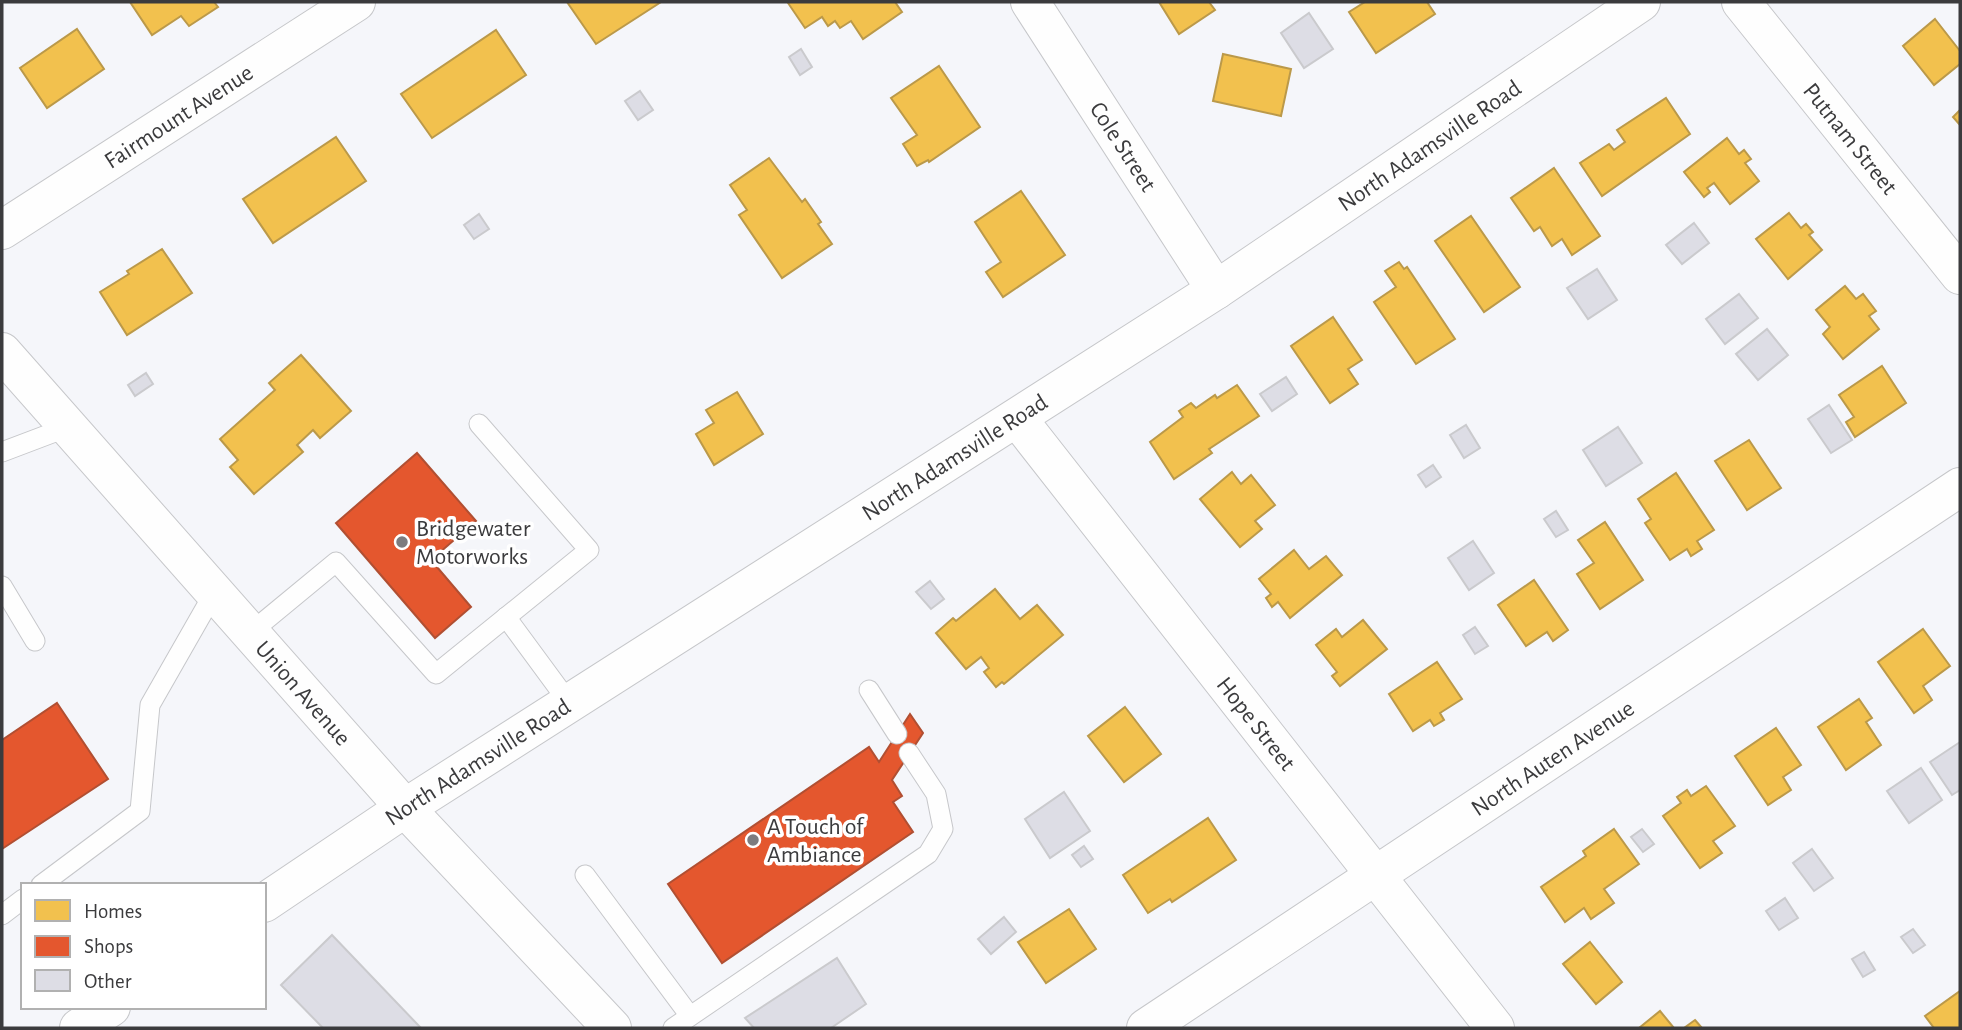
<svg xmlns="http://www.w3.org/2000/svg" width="1962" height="1030" font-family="'Alegreya Sans',sans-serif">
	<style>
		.homes { fill: #f2c14e; stroke: #bb9949; stroke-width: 2 }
		.shops { fill: #e4572e; stroke: #b14f32; stroke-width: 2 }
		.building { fill: #dddde5; stroke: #cacacd; stroke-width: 2 }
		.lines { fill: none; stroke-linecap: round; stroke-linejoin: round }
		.lane-casing { stroke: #c6c7ca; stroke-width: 21 }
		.street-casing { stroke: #c6c7ca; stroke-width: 40 }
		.secondary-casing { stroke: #c6c7ca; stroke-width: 40 }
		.lane { stroke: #fefefe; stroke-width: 19 }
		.street { stroke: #fefefe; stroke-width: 38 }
		.secondary { stroke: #fefefe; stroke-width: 38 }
		.poi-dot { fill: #7c7c7f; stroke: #fff; stroke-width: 2.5 }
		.labels { text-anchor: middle; stroke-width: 7; stroke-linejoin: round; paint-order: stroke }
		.street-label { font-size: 24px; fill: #3b3b3d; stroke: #fff }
		.poi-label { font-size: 24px; fill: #3b3b3d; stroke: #fff; text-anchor: start }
	</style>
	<rect width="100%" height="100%" fill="#f5f6fa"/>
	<g class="homes">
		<path d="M130,2H214L218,7L189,26L181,16L152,35Z"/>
		<path d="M567,2H661L596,44Z"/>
		<path d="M790,2H895L902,12L863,39L851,21L840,28L835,21L828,26L822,17L805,28L788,3Z"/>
		<path d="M1159,2H1209L1215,10L1179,34Z"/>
		<path d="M1365,2H1427L1435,14L1376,53L1349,12Z"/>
		<path d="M1935,19L1960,51V64L1934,85L1903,46Z"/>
		<path d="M77,29L104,69L47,108L20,68Z"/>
		<path d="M496,30L526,75L432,138L401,94Z"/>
		<path d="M1223,54L1291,69L1281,116L1213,101Z"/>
		<path d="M939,66L980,127L929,162L928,160L917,166L903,144L917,135L891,98Z"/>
		<path d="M1666,98L1690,134L1602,196L1580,163L1609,144L1614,150L1625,142L1617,130Z"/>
		<path d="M1960,110V125L1953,117Z"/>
		<path d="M336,137L366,181L273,243L243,199Z"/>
		<path d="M1727,138L1739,154L1744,150L1751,159L1745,163L1759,181L1730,204L1714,183L1707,188L1710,192L1704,197L1684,172Z"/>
		<path d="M769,158L802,202L805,199L821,222L818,224L832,244L782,278L739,215L747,210L730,185Z"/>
		<path d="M1554,168L1600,236L1572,255L1562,239L1552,246L1540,227L1534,231L1511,198Z"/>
		<path d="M1021,191L1065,255L1003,297L986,272L1001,262L975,222Z"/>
		<path d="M1789,213L1801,228L1806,224L1813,232L1809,235L1822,250L1788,279L1756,239Z"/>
		<path d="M1471,216L1520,287L1484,312L1435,241Z"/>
		<path d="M162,249L192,293L127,335L100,292L129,274L127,271Z"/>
		<path d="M1399,262L1404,269L1407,267L1455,339L1416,364L1374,302L1396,287L1385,271Z"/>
		<path d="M1845,286L1856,299L1863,294L1876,311L1869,316L1879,329L1843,359L1823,334L1830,327L1816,310Z"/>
		<path d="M1333,317L1362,360L1348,369L1358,384L1330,403L1291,346Z"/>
		<path d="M301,355L351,411L320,438L313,430L297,445L303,452L254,494L230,467L238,460L220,439L275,390L269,383Z"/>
		<path d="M1882,366L1906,403L1855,437L1846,422L1854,417L1839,395Z"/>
		<path d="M1237,385L1259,416L1209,449L1212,453L1174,479L1150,442L1183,417L1179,411L1191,403L1196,408L1215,395L1217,398Z"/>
		<path d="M737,392L763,434L714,465L696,434L714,423L706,410Z"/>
		<path d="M1749,440L1781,488L1747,510L1715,461Z"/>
		<path d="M1232,472L1241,484L1251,475L1275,505L1255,521L1262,529L1240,547L1200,499Z"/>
		<path d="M1676,473L1714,530L1697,541L1702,549L1691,556L1687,549L1670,560L1645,523L1651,519L1638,499Z"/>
		<path d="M1605,522L1643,580L1600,609L1577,574L1594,563L1578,540Z"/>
		<path d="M1294,550L1309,569L1326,556L1342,575L1290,618L1278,602L1272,607L1266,598L1271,594L1259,579Z"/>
		<path d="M1534,580L1568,630L1553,641L1547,632L1526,646L1498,605Z"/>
		<path d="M995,589L1020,619L1037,605L1063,635L1004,684L1002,682L996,687L984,672L989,668L981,657L966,669L936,633L953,618L956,621Z"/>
		<path d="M1363,620L1387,649L1340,686L1332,676L1337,672L1316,645L1336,629L1342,637Z"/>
		<path d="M1923,629L1950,666L1923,686L1932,700L1914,713L1878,662Z"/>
		<path d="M1437,662L1462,699L1440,713L1444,720L1434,726L1430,720L1413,731L1389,694Z"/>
		<path d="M1859,699L1872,718L1866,722L1881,745L1846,770L1818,727Z"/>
		<path d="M1125,707L1161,754L1124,782L1088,736Z"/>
		<path d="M1776,728L1801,765L1783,777L1791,790L1768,805L1735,756Z"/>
		<path d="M1706,786L1735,826L1713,841L1722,853L1700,868L1663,816L1681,803L1677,797L1687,790L1691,796Z"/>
		<path d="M1208,818L1236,860L1172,902L1170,899L1148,913L1123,875Z"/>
		<path d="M1614,829L1639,864L1604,889L1614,903L1591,919L1584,908L1565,922L1541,887L1586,856L1583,851Z"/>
		<path d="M1069,909L1096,949L1046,983L1018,942Z"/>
		<path d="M1590,942L1622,982L1596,1004L1563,964Z"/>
		<path d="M1960,991V1028H1934L1925,1016Z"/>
		<path d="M1660,1011L1674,1028H1639Z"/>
		<path d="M1695,1020L1702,1028H1684Z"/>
	</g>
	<g class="shops">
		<path d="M417,453L476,521L431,560L471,607L435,638L336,523Z"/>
		<path d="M57,703L108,779L2,849V740Z"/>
		<path d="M910,714L923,733L892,780L902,796L893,802L913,832L722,963L668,884L869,747L879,762Z"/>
	</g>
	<g class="building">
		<path d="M1309,13L1333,49L1304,68L1281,33Z"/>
		<path d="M801,49L812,67L800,75L789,57Z"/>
		<path d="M640,91L653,110L638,120L625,101Z"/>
		<path d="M479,214L489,229L474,239L464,225Z"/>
		<path d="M1694,223L1709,243L1682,264L1666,245Z"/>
		<path d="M1597,269L1617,300L1588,319L1567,288Z"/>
		<path d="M1739,294L1758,318L1725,344L1706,319Z"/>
		<path d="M1767,329L1788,355L1758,380L1736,354Z"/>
		<path d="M146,373L153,384L135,396L128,385Z"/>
		<path d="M1286,377L1297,394L1272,411L1260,394Z"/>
		<path d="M1829,405L1852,440L1831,453L1808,419Z"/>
		<path d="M1466,425L1480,448L1464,458L1450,435Z"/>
		<path d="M1618,427L1642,463L1606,486L1583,450Z"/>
		<path d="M1433,465L1441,477L1426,487L1418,475Z"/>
		<path d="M1556,511L1568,530L1556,537L1544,519Z"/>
		<path d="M1473,541L1494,573L1469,590L1448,558Z"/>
		<path d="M930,581L944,599L931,609L916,592Z"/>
		<path d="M1475,627L1488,646L1475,654L1463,635Z"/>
		<path d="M1960,742V790L1952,795L1930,762Z"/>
		<path d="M1921,768L1942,800L1909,823L1887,791Z"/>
		<path d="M1064,792L1090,831L1050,858L1025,819Z"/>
		<path d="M1642,829L1654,844L1643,852L1631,837Z"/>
		<path d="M1084,846L1093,859L1081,867L1072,855Z"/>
		<path d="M1812,849L1833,878L1814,891L1793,863Z"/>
		<path d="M1785,898L1798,918L1779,930L1766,911Z"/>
		<path d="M1004,917L1016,932L991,954L978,939Z"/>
		<path d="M1913,929L1925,945L1913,953L1901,937Z"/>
		<path d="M332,935L420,1027L418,1028H323L281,985Z"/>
		<path d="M1864,952L1875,970L1863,977L1852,959Z"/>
		<path d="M837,958L866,1004L831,1028H754L745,1018Z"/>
	</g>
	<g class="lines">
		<defs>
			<g id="lane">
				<path d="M2,452L68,427"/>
				<path d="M2,586L35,641"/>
				<path d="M506,617L570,704"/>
				<path d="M250,633L336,562L436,674L589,550L479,424"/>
				<path d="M869,690L897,734"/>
				<path d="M585,875L690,1016"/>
				<path d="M41,885L140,811L150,705L214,593"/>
				<path d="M2,915L23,899"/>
				<path d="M673,1028L928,854L943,829L936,794L909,753"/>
			</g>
			<g id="street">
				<path id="s1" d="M1030,2L1216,290"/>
				<path id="s2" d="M1741,2L1960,275"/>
				<path id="s3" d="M2,230L356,2"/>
				<path id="s4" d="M1017,418L1495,1028"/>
				<path id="s5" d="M264,903L405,808L1216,290L1641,2"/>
				<path d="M79,1028L111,1007"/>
				<path id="s6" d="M1146,1028L1960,487"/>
			</g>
			<g id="secondary">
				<path id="s7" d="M2,352L405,808L612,1028"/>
			</g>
		</defs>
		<use href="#lane" class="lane-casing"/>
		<use href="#street" class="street-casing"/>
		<use href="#secondary" class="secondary-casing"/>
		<use href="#lane" class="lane"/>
		<use href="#street" class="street"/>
		<use href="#secondary" class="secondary"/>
	</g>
	<g class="poi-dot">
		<circle cx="402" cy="542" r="7"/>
		<circle cx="753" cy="840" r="7"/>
	</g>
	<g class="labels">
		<g class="street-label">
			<text dy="8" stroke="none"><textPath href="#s3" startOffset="210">Fairmount Avenue</textPath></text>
			<text dy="8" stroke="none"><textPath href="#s2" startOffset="175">Putnam Street</textPath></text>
			<text dy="8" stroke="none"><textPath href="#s5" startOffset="1390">North Adamsville Road</textPath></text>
			<text dy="8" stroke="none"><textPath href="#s1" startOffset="172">Cole Street</textPath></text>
			<text dy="8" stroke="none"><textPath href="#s5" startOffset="822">North Adamsville Road</textPath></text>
			<text dy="8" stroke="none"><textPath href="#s7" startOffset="455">Union Avenue</textPath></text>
			<text dy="8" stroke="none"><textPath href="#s4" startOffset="388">Hope Street</textPath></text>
			<text dy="8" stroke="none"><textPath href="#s6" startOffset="488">North Auten Avenue</textPath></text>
			<text dy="8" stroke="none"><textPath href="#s5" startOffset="256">North Adamsville Road</textPath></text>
		</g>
		<g class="poi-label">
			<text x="416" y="536">Bridgewater<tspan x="416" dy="28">Motorworks</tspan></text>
			<text x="767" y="834">A Touch of<tspan x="767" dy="28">Ambiance</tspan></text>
		</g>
	</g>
	<rect width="1962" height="1030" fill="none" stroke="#3b3b3d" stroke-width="7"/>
	<rect x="21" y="883" width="245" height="126" fill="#ffffff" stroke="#b1b1b1" stroke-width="2"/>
	<rect x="35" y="900" width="35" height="21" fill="#f2c14e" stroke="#b1b1b1" stroke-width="2"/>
	<text x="84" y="918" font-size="21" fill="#3b3b3d">Homes</text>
	<rect x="35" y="936" width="35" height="21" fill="#e4572e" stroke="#b1b1b1" stroke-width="2"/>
	<text x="84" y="953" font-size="21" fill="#3b3b3d">Shops</text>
	<rect x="35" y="970" width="35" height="21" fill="#dddde5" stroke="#b1b1b1" stroke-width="2"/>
	<text x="84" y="988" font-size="21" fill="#3b3b3d">Other</text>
</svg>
